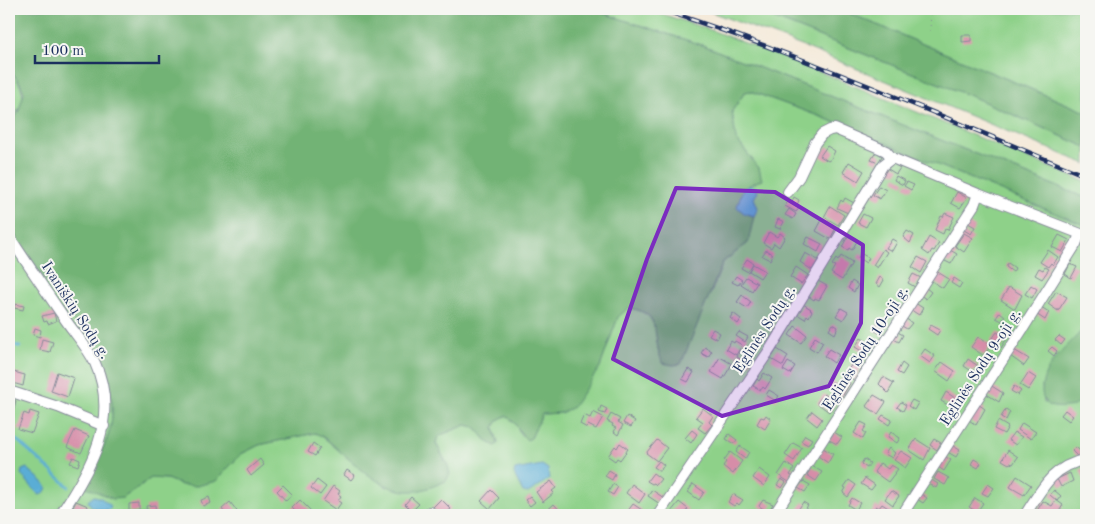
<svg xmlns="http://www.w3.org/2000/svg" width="1095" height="524" font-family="'Old Standard TT',serif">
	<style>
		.green { fill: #8ed189; stroke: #548074 }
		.forest { fill: #72b375; stroke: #46716a }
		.water { fill: #5aadd5; stroke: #3a6e9a }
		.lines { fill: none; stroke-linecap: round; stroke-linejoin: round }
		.stream { stroke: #5aadd5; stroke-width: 2.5 }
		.building { fill: #d68da8 }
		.minor-casing { stroke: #888c9a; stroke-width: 12 }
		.path { stroke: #888c9a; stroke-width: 1; stroke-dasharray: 1 4; stroke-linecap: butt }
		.minor { stroke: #fff; stroke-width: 10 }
		.rail-casing { stroke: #1b2f5e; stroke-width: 4.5 }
		.rail { stroke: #f6f6f2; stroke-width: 2.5; stroke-dasharray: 8; stroke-linecap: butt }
		.marked { fill: #7b2cbf; fill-opacity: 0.2; stroke: #7b2cbf; stroke-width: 4; stroke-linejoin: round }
		.labels { text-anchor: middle; stroke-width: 4; stroke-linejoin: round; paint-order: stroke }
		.street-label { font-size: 15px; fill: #1b2f5e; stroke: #f6f6f2 }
	</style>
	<rect width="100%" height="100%" fill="#f6f6f2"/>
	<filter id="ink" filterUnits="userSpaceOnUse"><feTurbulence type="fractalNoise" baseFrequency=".02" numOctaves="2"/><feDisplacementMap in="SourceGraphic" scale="10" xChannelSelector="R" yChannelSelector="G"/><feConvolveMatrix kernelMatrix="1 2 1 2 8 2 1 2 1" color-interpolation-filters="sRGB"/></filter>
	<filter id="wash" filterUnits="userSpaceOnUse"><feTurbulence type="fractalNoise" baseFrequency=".0096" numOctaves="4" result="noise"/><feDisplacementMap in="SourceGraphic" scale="20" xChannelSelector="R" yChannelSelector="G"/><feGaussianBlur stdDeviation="1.12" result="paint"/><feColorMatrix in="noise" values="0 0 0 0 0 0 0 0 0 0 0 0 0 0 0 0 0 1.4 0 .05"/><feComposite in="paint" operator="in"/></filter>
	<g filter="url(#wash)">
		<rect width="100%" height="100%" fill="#f4e8d6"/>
		<g class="green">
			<path d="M590,9H647L711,30L801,64L1086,182V198L705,46Z"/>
			<path d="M703,9H750L973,97L1086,147V164L807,48Z"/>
			<path d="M839,9H1086V112Z"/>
			<path d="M9,68C25,89 29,101 9,122Z"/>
			<path d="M750,91L824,118L1086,226V325L1042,386L1044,403L1081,399V382L1086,375V515H9V228L100,359C110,382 117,411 108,436C102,453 91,469 85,486L123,498L151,478L167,479L182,485L216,480L241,454L259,445L315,433L322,436L350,460L387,487L448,466L436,443L437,439L441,435L466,425L475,427L488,442L498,444L494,427L499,419L506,416L515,422L521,435L531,438L542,414L561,413L600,367L618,317L627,308C658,311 655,330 659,354L711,293L723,262L748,243C739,215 726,193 761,180L759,168L736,139L732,111L745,92Z"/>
		</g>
		<g class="forest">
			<path d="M9,9H590L705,46L1086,198V226L824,118L750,91L745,92L732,111L736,139L759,168L762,180C745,185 742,191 737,207L744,213L754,216L748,243L723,262L681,364L673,365L663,363C650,338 665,312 628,308L618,317L600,367L573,407L561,413L542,414L531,438L527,440C517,431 519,424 506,416L499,419L494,427L498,444L495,446L488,442L475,427L466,425L441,435L437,439L436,444L448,466L450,474L446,481C436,485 423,491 413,491C386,493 362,470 343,454C334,446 326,437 315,433L259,445L241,454L216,481L197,486L182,485L167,479L151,478L123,498L113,499L84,486C92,469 102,453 108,436C117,411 110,382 100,359L9,228V122L18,113L24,93L20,83L9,68Z"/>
			<path d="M750,9H839L1086,112V147L973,97Z"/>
			<path d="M1086,325V375L1081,382V399L1074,406C1059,408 1043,411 1042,391C1042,362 1071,346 1086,325Z"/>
		</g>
		<g class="water">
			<path d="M749,186L756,187L758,192L754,198L758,208L754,216L744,213L737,207L742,191Z"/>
			<path d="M542,465L548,469L549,479L528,493L523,492L514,474L515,470Z"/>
			<path d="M27,468L44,483L47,488L44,493L40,495L37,493L21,474L22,470Z"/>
			<path d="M94,496L101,498L111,506L110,509C102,512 91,509 88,501Z"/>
		</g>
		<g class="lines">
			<g class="stream">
				<path d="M9,343L20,347"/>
				<path d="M9,437L18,441L69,487"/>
			</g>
		</g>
		<g id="blocks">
			<g class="building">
				<path d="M962,35H971V41L962,42Z"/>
				<path d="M827,146L835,151L831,159L828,161L820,156Z"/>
				<path d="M876,152L882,156L878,163L871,160Z"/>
				<path d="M849,162L864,171L858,181L843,172Z"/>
				<path d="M892,163L900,168L896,174L888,169Z"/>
				<path d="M896,176L905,181L903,185L894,180Z"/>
				<path d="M907,182L914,185L911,190L904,186Z"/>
				<path d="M879,186L886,190L880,199L873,195Z"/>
				<path d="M957,192L967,198L960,208L951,203Z"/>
				<path d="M794,197L799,200L797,205L800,207L796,212L785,206L789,199L792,201Z"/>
				<path d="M845,198L854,203L848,213L837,208L841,200L843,202Z"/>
				<path d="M830,206L844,215L838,225L824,217Z"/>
				<path d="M789,209L796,214L793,219L785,215Z"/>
				<path d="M945,213L954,217L948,230L945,229L943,234L935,230L941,216L943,217Z"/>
				<path d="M863,214L871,218L866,227L858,223Z"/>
				<path d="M778,219L784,222L780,229L775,227Z"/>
				<path d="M822,220L836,228L830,239L816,231Z"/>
				<path d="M968,223L975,227L971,234L964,230Z"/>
				<path d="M907,231L914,235L910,243L903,237Z"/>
				<path d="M769,232L777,237L780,233L785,237L779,247L774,243L771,248L763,243Z"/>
				<path d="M964,233L973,238L964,252L955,246Z"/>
				<path d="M1059,235L1069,240L1062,252L1052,247Z"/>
				<path d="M848,236L857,241L852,250L849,248L848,250L842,247Z"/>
				<path d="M808,237L822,244L818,252L804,244Z"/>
				<path d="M929,237L939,243L934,251L932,250L929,255L922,250Z"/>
				<path d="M892,239L897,242L892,251L886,248Z"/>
				<path d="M883,249L887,252L877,268L873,265Z"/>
				<path d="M766,250L773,255L770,260L762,256Z"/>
				<path d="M950,250L957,254L951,264L943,260Z"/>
				<path d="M1048,250L1058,257L1053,265L1051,263L1048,267L1040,262Z"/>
				<path d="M805,253L818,260L812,270L800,262Z"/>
				<path d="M860,253L869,258L866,263L858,258Z"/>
				<path d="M841,256L852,263L842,280L831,273L835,266L832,265L836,259L838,261Z"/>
				<path d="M918,257L927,262L921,273L912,267Z"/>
				<path d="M747,259L753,263L748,272L741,268Z"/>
				<path d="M1008,263L1015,268L1013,272L1006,267Z"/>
				<path d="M753,264L765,271L760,278L749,271Z"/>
				<path d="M1070,264L1077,267L1071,278L1065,274Z"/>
				<path d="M796,267L808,275L801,284L790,277Z"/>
				<path d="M1045,267L1049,269L1042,279L1035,275L1039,268L1043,270Z"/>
				<path d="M936,271L949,279L943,288L930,280Z"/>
				<path d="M913,274L921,278L915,287L908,283Z"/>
				<path d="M736,276L742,280L738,285L732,282Z"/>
				<path d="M746,277L757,283L752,291L741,284Z"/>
				<path d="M880,277L884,280L880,287L876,284Z"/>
				<path d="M954,278L962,283L959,288L951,283Z"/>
				<path d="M818,281L827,286L819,300L815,298L814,300L808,296Z"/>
				<path d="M852,281L858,285L854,292L848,288Z"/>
				<path d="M1031,285L1037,289L1032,298L1025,294Z"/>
				<path d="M925,287L931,292L926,299L920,295Z"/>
				<path d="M1009,287L1022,295L1015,309L1001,300Z"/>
				<path d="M1056,291L1067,297L1058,311L1048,304Z"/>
				<path d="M742,295L751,302L747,308L737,302Z"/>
				<path d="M892,303L901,309L897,315L888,310Z"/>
				<path d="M915,303L923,308L919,315L911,310Z"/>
				<path d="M1086,303V318L1080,314Z"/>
				<path d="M15,304L24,306L23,310L14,308Z"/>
				<path d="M803,304L811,309L810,310L812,311L809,317L807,315L805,319L797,314Z"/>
				<path d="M1041,307L1049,312L1045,320L1036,314Z"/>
				<path d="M841,308L848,312L843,320L836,316Z"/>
				<path d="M1000,312L1005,316L1002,321L996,318Z"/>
				<path d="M54,313L56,321L48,324L47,321L44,322L42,316Z"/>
				<path d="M733,313L741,319L738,324L730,318Z"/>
				<path d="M905,318L912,323L907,329L900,325Z"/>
				<path d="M833,324L838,327L835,334L829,330Z"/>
				<path d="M878,324L884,327L880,333L874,330Z"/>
				<path d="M931,325L940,330L937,335L928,329Z"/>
				<path d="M795,326L807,335L801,343L789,335Z"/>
				<path d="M35,328L41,330L40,337L33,335Z"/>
				<path d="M713,329L720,333L717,339L709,335Z"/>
				<path d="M896,331L903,335L899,342L892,338Z"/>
				<path d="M739,332L748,337L745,342L736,336Z"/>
				<path d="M997,332L1007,338L1001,348L990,342Z"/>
				<path d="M1059,336L1065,340L1061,345L1055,340Z"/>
				<path d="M815,337L823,342L817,352L809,347Z"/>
				<path d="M978,337L991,345L984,356L971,347Z"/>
				<path d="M861,338L871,344L865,353L855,347Z"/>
				<path d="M42,339L53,342L50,352L40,350Z"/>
				<path d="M731,341L734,343L735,341L742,345L736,355L726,349Z"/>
				<path d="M705,347L712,351L708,357L701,353Z"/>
				<path d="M1052,347L1057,351L1054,356L1048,351Z"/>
				<path d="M777,349L788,356L783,366L771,359Z"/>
				<path d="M829,349L839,355L834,363L824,356Z"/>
				<path d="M925,349L935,356L930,363L920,356Z"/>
				<path d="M1014,350L1029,359L1024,366L1010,356Z"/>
				<path d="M740,351L752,359L749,364L737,357Z"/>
				<path d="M720,357L732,364L723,379L711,372Z"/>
				<path d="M968,359L978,366L973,372L964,366Z"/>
				<path d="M788,362L795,366L790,374L783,370Z"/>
				<path d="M853,362L861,367L855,381L848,376L851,372L848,370Z"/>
				<path d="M942,362L955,371L949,381L935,371Z"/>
				<path d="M902,363L907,367L902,375L897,372Z"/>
				<path d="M688,369L694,372L688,382L682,379Z"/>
				<path d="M10,371L25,375L23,386L9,382Z"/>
				<path d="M57,372L74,378L68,397L51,391Z"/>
				<path d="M764,373L772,378L765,389L763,387L761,390L753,386L757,379L759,381Z"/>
				<path d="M1028,373L1036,378L1028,390L1020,385Z"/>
				<path d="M883,377L894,383L888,393L879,384Z"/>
				<path d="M842,378L850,383L842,397L829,388L832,382L838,385Z"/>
				<path d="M990,385L1003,393L999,402L985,393Z"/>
				<path d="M1014,386L1021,391L1018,395L1011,391Z"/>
				<path d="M769,390L779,396L776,401L766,395Z"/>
				<path d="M946,392L958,400L953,408L941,401Z"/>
				<path d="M824,394L836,402L829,412L817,403Z"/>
				<path d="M874,395L886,402L878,414L866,406Z"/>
				<path d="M9,399L16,401L12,415L9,414Z"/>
				<path d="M912,400L918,403L914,410L908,406Z"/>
				<path d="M901,402L906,405L903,411L897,407Z"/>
				<path d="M978,404L985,409L976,425L969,420Z"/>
				<path d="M601,406L607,409L605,414L599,412Z"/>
				<path d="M703,408L713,416L709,422L712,425L705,433L698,428L703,422L696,417Z"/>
				<path d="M1006,409L1010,412L1006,420L1001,417Z"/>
				<path d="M1065,410L1073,416L1069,421L1061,415Z"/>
				<path d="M30,411L39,414L32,433L18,429L24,413L29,415Z"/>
				<path d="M812,411L822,419L817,426L807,418Z"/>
				<path d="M593,412L603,417L596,429L588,425L587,428L580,424L584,415L590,418Z"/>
				<path d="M611,414L620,419L618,422L623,425L618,435L614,432L616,428L612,426L613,424L607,421Z"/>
				<path d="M766,415L771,419L765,429L757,424L761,417L764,418Z"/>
				<path d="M883,415L892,420L889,425L880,419Z"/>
				<path d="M627,416L635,421L631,427L623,423Z"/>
				<path d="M998,421L1008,427L1004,434L994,429Z"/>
				<path d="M861,422L867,425L863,431L866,433L863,439L854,433Z"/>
				<path d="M1022,423L1036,432L1031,439L1018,430Z"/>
				<path d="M75,430L89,436L81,453L67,447Z"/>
				<path d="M692,430L697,434L691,443L685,438Z"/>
				<path d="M834,432L842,437L837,444L829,440Z"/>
				<path d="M891,432L900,438L897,443L888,437Z"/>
				<path d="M1014,432L1022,437L1016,445L1008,440Z"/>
				<path d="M729,434L737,440L734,444L726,439Z"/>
				<path d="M805,435L812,439L808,445L801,441Z"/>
				<path d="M916,439L930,448L924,460L909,450Z"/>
				<path d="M934,439L941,443L937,450L930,445Z"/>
				<path d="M657,440L667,448L657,461L646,453Z"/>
				<path d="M313,443L320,448L315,456L308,452Z"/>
				<path d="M620,443L628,449L620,460L617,458L615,461L608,456L615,446L617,448Z"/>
				<path d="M793,443L802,448L794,461L785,455Z"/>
				<path d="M951,445L960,450L956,457L946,451Z"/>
				<path d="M740,446L749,452L745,459L736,452Z"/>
				<path d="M1076,447L1082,453L1078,457L1072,451Z"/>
				<path d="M823,448L833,454L828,463L818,456Z"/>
				<path d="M889,448L895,453L892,458L885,454Z"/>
				<path d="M1008,450L1018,457L1013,464L1010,463L1009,464L1002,460Z"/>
				<path d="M901,451L912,458L905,468L894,460Z"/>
				<path d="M730,452L742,461L733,474L723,466L726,462L724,460Z"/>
				<path d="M944,456L951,460L944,471L938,467Z"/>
				<path d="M73,457L80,460L78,466L70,463Z"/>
				<path d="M260,459L264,465L251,476L247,470Z"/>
				<path d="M864,459L870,463L867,468L861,464Z"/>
				<path d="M974,459L981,463L978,468L971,464Z"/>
				<path d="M659,461L664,465L660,471L654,467Z"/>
				<path d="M786,463L794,469L790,475L793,477L789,482L778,475Z"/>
				<path d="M880,463L888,469L891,465L898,469L888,482L874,472Z"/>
				<path d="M812,466L822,472L816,481L807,475Z"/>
				<path d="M1086,467V478L1084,479L1080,470Z"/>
				<path d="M759,469L770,477L764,486L753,478Z"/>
				<path d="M347,470L355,475L351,480L344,475Z"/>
				<path d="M609,470L615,474L612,480L605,476Z"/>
				<path d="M938,472L949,478L945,485L934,479Z"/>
				<path d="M653,473L661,479L656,485L654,483L652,484L647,481Z"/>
				<path d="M1070,473L1073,481L1061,487L1057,479Z"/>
				<path d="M1017,476L1031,485L1024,495L1010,487Z"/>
				<path d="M865,478L875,485L871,490L861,484Z"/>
				<path d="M781,479L786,482L782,488L777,485Z"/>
				<path d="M930,479L938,484L936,488L928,483Z"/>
				<path d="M317,480L326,487L320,495L311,488Z"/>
				<path d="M849,480L856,485L848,497L843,493L846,488L844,487Z"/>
				<path d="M551,481L556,488L552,491L554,493L543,502L536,492Z"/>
				<path d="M803,481L810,485L805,492L798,488Z"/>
				<path d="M613,484L618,487L613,495L608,492Z"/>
				<path d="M632,484L645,494L639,503L626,493Z"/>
				<path d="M693,484L704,492L699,500L688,492Z"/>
				<path d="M988,484L994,488L988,496L982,493Z"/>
				<path d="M283,485L292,494L286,501L277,491Z"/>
				<path d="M333,486L340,491L338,494L341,496L338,501L341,503L336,510L323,501Z"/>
				<path d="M491,490L499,498L490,509L481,501Z"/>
				<path d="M652,490L664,498L660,504L648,496Z"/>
				<path d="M1054,490L1061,496L1057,501L1050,495Z"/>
				<path d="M891,491L899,496L893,505L885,499Z"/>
				<path d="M733,494L743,500L739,505L737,503L734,506L728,502Z"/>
				<path d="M921,494L927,498L923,503L917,499Z"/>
				<path d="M530,496L535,502L530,506L525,500Z"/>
				<path d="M209,497L211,503L203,506L201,500Z"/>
				<path d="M411,497L419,504L412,511L405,504Z"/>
				<path d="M852,498L860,503L856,510L848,505Z"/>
				<path d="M975,498L983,503L977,512L969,507Z"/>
				<path d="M441,499L451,509L444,515H440L432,508Z"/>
				<path d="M300,500L311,511L307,515H299L292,508Z"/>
				<path d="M763,500L773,504L768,512L759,506Z"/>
				<path d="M1056,500L1063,505L1057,515L1035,514L1043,501L1052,506Z"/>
				<path d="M76,501L88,506L84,515L72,509Z"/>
				<path d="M230,502L237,511L231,515H226L222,509Z"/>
				<path d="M679,502L688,509L683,515H673L670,513Z"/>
				<path d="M803,502L808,505L802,515L797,512Z"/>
				<path d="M139,503V512H129V504Z"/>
				<path d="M554,504L562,513L560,515H542Z"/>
				<path d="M633,504L642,510L638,515H632L627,512Z"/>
				<path d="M882,504L893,511L890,515H874L871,513L876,506L879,508Z"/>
				<path d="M155,505L156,515H147L146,506Z"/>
			</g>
		</g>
	</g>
	<g filter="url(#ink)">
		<use href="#blocks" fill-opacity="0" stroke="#888c9a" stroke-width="1"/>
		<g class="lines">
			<defs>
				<g id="minor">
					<path d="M788,192L799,177L815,143L822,134L830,130L835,129L886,151L892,158L978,194L1086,236"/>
					<path d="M9,236C28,265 47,293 67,322C76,335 88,348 95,363C120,418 91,469 60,515"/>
					<path d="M9,391L58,407L104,426"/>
					<path d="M430,512L433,515"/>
					<path d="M658,515L771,348L883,165L892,158"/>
					<path d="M774,515L974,205L978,194"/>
					<path d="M902,515L1024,327L1076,244L1080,234"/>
					<path d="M1025,515C1043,487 1052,467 1086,459"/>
				</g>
			</defs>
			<use href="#minor" class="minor-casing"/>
			<path class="path" d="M930,31L931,9"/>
			<use href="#minor" class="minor"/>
			<defs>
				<path id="rail" d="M660,9C805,56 945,118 1086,176"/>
			</defs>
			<use href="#rail" class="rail-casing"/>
			<use href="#rail" class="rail"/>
		</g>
	</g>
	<path class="marked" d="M676,188L775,192L863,245L861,323L829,386L722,416L613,359L647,259Z"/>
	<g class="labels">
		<g class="street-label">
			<text transform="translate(76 310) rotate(57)" y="5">Ivaniškių Sodų g.</text>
			<text transform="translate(764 329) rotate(-57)" y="5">Eglinės Sodų g.</text>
			<text transform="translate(865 348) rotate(-57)" y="5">Eglinės Sodų 10-oji g.</text>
			<text transform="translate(980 367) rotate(-57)" y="5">Eglinės Sodų 9-oji g.</text>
		</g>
	</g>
	<rect width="1095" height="524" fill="none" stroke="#f6f6f2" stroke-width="30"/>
	<path d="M35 55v8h124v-8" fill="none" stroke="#1b2f5e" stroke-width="2.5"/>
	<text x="42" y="55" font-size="15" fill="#1b2f5e" stroke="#f6f6f2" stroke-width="4" paint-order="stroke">100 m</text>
</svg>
